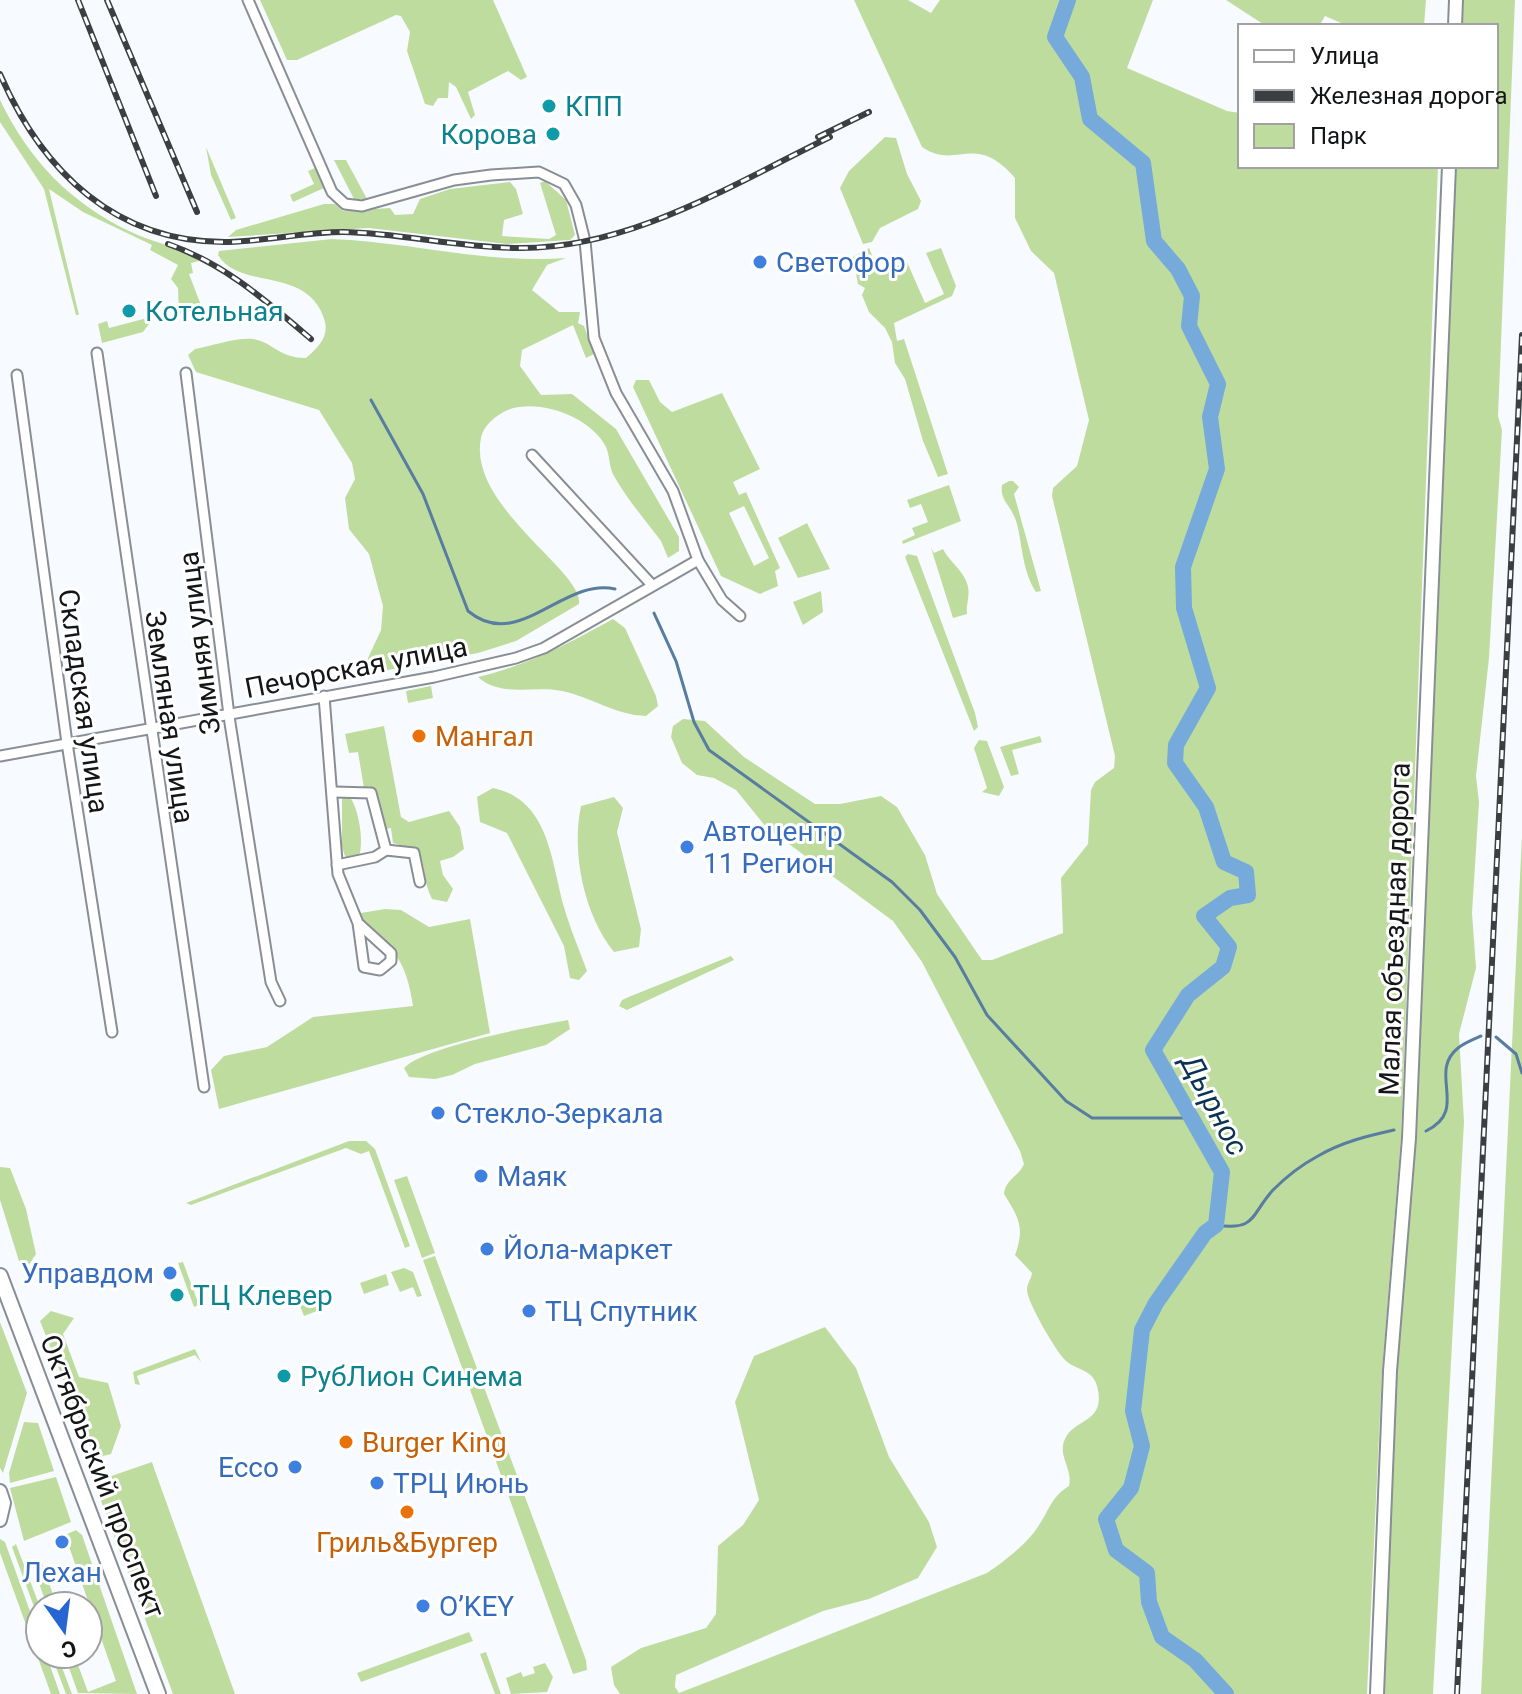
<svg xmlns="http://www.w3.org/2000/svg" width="1522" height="1694" font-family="Roboto,sans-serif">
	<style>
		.green { fill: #bfdc9f; fill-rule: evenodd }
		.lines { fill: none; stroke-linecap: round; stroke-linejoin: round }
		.stream { stroke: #587da0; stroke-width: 3 }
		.river { stroke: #75aada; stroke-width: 16 }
		.street-casing { stroke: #888e94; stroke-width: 13 }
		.secondary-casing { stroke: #888e94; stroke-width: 16 }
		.primary-casing { stroke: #888e94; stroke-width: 18 }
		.street { stroke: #fff; stroke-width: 9 }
		.secondary { stroke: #fff; stroke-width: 12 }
		.primary { stroke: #fff; stroke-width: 14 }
		.rail-casing { stroke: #3c3f41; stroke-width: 6 }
		.rail { stroke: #fff; stroke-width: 3; stroke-dasharray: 9; stroke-linecap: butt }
		.culture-dot { fill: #0f9aa8; stroke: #fff; stroke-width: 3 }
		.shop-dot { fill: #3f7fe0; stroke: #fff; stroke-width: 3 }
		.food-dot { fill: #e8710a; stroke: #fff; stroke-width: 3 }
		.labels { text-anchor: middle; stroke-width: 6; stroke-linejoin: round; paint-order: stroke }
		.culture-label { font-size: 28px; fill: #0d838f; stroke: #fff; text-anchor: start }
		.shop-label { font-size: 28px; fill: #366cbe; stroke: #fff; text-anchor: start }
		.street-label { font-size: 28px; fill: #131517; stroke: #fff }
		.food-label { font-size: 28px; fill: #c56008; stroke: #fff; text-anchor: start }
		.water-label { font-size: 30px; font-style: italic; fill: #0a3353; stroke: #fff }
	</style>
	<rect width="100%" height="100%" fill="#f7fbff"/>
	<g class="green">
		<path d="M260,0H493L527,77L521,80L508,71L468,92L475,115L471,119L456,87L449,82L448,98H438L433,106L425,104L407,51L410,32L401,16L396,15L297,60H287Z"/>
		<path d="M854,0H908L931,13L940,0H1153L1127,68L1227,111L1240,113V166H1438L1401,1138L1382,1371L1367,1694H620L614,1685L611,1667L641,1648L706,1628L716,1614L718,1546L743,1525L759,1500L735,1402L754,1356L825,1327L856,1368L889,1457L929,1522L937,1547L918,1578L869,1599L823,1611L676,1675L675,1687L679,1693L987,1573C1004,1562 1029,1542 1039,1525C1050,1509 1051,1497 1069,1486C1073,1468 1057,1456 1065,1439C1074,1418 1107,1423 1097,1386C1093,1369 1075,1370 1065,1360C1056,1351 1027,1302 1027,1290C1027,1283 1031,1280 1032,1273L1015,1255C1025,1228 1019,1218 1004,1194C1005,1180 1019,1176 1024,1164L1020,1151L922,962L893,921L766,827L736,790L714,778L697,775L682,763L671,737L673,726L683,719L705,721L744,757L815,804H840L881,796L897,807L925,855L937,894L982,960H992L1063,933L1061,878L1088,844L1091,790L1095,782L1114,768L1115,756L1052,496L1053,488L1077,466L1089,420L1054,273L1031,251L1015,218V178C974,131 957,171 922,147Z"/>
		<path d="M1226,0H1426L1424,26H1348L1325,16L1321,23L1266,26Z"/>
		<path d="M1462,0H1515L1498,416L1502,430L1489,658L1476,776L1479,802L1472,913L1476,968L1459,1034L1464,1122L1433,1694H1383L1397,1372L1416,1139L1455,166H1496V26H1461Z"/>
		<path d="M0,100C29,160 70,203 131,232C153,243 180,246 199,261L191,263L193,273L189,274L202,308L179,314L178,288L171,279L178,265L150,250L152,245L83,212L49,189L79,315H76L44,189L0,122Z"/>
		<path d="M885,137L896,138L907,174L921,201L918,209L880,228L872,242L863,244L840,188L849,171Z"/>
		<path d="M206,147L236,218L231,220L211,175Z"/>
		<path d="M334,160H346L367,199H354Z"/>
		<path d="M315,168L324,188L293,202L290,195L314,184L308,171Z"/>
		<path d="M545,181L566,200L575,235L570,240L507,244L369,228L228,237L236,230L324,204H335L343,211L390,208L395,215L413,214L420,199L450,189L510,182L516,189L523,214L504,220L502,236L549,239L556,235L540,183Z"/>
		<path d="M332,239C411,242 486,264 566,258L547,265L532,290L559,312H580L578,323L584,326L594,354L586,358L573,325L522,350L520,366L541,395L572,394L616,429L679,537V551L668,558L661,541C645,520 627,499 614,476C609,468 610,456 606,447C591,417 541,399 510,409C498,414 484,424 481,438C467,506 585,572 579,604L516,641L478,653L367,674L362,671L381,630L383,606L369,554L349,529L345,498L355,479L352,463L319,410L196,372L188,355L195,349C212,346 236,337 253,339C274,342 276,357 306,358C320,346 331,335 323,316C305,267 239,290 218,255L219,251Z"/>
		<path d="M869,248L879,272L907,262L925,303L944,294L926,253L941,248L956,286L952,296L894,323L897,341L904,339L948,474L938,477L923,441L905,379L895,363L892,342L885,328L869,312L862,295L865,288L858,284L853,257Z"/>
		<path d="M155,316L143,332L102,343L98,324L107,321L109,328Z"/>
		<path d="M636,380H649L660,402L672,412L722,393L760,469L733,482L739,495L746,492L780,568L775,571L778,586L760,594L721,576L633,387ZM744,506L769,558L754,566L729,513Z"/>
		<path d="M1009,481H1013L1019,487L1014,494L1041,591L1036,592C1019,566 1023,532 1013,514C1008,503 1000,499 1002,485Z"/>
		<path d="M949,485L961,521L903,544L902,541L915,535L912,528L928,522L921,504L910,508L907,500Z"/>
		<path d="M807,523L830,569L798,578L778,538Z"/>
		<path d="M931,548L934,553L943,549C950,563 965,571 968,587C970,596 966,604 967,614L953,618Z"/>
		<path d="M908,554L917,556L975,713L978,727L974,731L905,557Z"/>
		<path d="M821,591L823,612L803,625L793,602Z"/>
		<path d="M613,619L625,628L656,696L658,706L646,716C615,715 591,697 562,691C533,685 501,698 478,677C528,665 568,644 613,619Z"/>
		<path d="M431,686L433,698L408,703L406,691Z"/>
		<path d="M384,726L401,817L409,822L449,811L460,827L464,849L453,857L440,861L443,875L453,889L447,902L432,899C423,882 426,865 418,850L393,843L391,828L384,829L372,788H364L358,752L349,753L345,734Z"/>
		<path d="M1040,736L1042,742L1012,750L1019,774L1011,776L1000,747Z"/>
		<path d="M979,740L987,741L1004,787L999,796L982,792L987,788L974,748Z"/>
		<path d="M493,788C549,800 551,860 564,907C570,928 579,949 587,971L579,980L570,978L564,946L507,833L480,822L477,797Z"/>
		<path d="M342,796L350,797C359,810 364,842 359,856L346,859L342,847Z"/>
		<path d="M614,797L623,808L617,832L641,929L639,947L614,952C584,915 571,852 581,806Z"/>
		<path d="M1522,835V1694H1481Z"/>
		<path d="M385,909L401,910L429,927L470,919L490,1033L219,1109L211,1070L224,1056L267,1047L313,1017L413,1006C406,961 396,950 360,921L361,913Z"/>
		<path d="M731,956L734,960L627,1010L619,1006L622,1000L631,996Z"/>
		<path d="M568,1020L570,1029L546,1045L475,1064L452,1075L435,1079L409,1077L404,1068C425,1046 535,1026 568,1020Z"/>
		<path d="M349,1141H366L375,1149L410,1246L405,1248L369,1151L361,1154L346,1148L191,1205L186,1203Z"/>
		<path d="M0,1167L10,1168L26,1209L36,1254L28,1266L19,1261L0,1200Z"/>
		<path d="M407,1176L435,1253L422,1258L394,1180Z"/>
		<path d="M435,1256L586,1660L587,1670L573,1674L423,1260Z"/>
		<path d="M183,1262L199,1305L194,1307L178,1263Z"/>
		<path d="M404,1268L413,1272L422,1296L417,1297L413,1287L400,1292L391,1272Z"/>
		<path d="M386,1274L389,1285L364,1294L360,1283Z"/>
		<path d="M323,1297L327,1307L304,1316L300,1306Z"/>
		<path d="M51,1311L74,1318L63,1334L79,1377L108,1383L121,1426L111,1454L99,1457L88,1442L40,1321Z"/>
		<path d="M0,1322L27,1393L3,1473L0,1468Z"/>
		<path d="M195,1349L201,1362L195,1355L137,1376L140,1385L135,1384L133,1372Z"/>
		<path d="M24,1422L38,1423L54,1471L10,1483L9,1473Z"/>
		<path d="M152,1462L154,1468L235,1694H173L94,1482Z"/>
		<path d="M56,1477L71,1522L24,1541L10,1488Z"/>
		<path d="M76,1530L82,1535L137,1694L78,1693L64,1654H74L88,1692L116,1681L65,1535Z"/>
		<path d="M0,1539L5,1542L40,1639V1654H46L60,1694H51L0,1553Z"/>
		<path d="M16,1544L40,1607V1623L12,1547Z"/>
		<path d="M42,1563L57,1606H47L33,1566Z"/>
		<path d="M469,1632L473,1641L361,1682L357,1673Z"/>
		<path d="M486,1652L501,1694H495L480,1654Z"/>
		<path d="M51,1654H57L72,1694H66Z"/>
		<path d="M545,1663L553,1677L547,1692L511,1694L506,1678L521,1672L523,1677L535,1673L533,1667Z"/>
	</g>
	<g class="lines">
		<g class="stream">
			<path d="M371,400L423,494L468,611C518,653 563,577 615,589"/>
			<path d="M654,613L676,661L694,722L709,750L892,882L920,910L955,957L987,1015L1066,1101L1092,1118H1191"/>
			<path d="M1496,1037L1516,1054L1522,1073"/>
			<path d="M1426,1131C1470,1110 1427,1073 1458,1048C1464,1043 1474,1039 1481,1036"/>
			<path d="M1216,1225C1257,1231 1250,1215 1273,1190C1285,1178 1303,1164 1318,1156C1342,1142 1367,1136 1394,1130"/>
		</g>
		<path class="river" d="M1068,0L1055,37L1082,77L1090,119L1143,163L1154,241L1178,269L1192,296L1189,326L1218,384L1210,417L1217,469L1183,567L1184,608L1208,688L1176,745L1175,763L1206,807L1224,862L1246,872L1248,895L1230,898L1204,916L1229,947L1223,967L1188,995L1153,1050L1222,1172L1216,1225L1205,1233L1156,1303L1142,1330L1133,1411L1142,1446L1131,1488L1106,1519L1116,1550L1147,1573L1149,1602L1162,1637L1195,1660L1226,1694"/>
		<defs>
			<g id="street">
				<path d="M97,353L204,1087"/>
				<path d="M186,373L230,723L271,982L280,1001"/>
				<path d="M17,375L67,743L112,1032"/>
				<path d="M532,455L652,585"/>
				<path d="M698,560L722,600L740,616"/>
				<path d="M324,696L338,874L358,923L364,967L380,970L391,961V953L358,923"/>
				<path d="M0,756L434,677L516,658L544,648L698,560L673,491L616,393L594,338L585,241L576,205L564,184L539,172L491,175L454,180L362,206L345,204L332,192L248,0"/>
				<path d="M334,792L371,793L386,850L375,857L337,865"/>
				<path d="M386,850L414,853L420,882"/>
			</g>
			<g id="secondary">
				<path d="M1455,26L1456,0"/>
				<path d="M0,1491L4,1503L0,1520"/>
				<path d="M1377,1694L1390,1371L1409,1138L1449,166"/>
			</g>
			<path id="primary" d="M0,1276L158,1694"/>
		</defs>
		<use href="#street" class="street-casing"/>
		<use href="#secondary" class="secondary-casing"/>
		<use href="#primary" class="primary-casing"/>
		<use href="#street" class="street"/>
		<use href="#secondary" class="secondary"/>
		<use href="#primary" class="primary"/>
		<defs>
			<g id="rail">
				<path d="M78,0L156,196"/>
				<path d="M107,0L197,212"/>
				<path d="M0,74C42,171 116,244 229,242C267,241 305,232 343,232C402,233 460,248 519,248C630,249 733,184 830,137"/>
				<path d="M818,137L869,112"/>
				<path d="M168,244C225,264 265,300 311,339"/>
				<path d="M1457,1694L1522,335"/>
			</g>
		</defs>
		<use href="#rail" class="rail-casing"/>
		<use href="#rail" class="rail"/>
	</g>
	<g class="culture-dot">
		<circle cx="549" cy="106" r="8"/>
		<circle cx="553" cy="134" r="8"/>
		<circle cx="129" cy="311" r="8"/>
		<circle cx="177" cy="1295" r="8"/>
		<circle cx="284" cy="1376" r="8"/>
	</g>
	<g class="shop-dot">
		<circle cx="760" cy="262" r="8"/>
		<circle cx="687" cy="847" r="8"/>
		<circle cx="438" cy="1113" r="8"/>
		<circle cx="481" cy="1176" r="8"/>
		<circle cx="487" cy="1249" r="8"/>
		<circle cx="170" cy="1273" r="8"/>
		<circle cx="529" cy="1311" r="8"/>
		<circle cx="295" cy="1467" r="8"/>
		<circle cx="377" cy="1483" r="8"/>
		<circle cx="62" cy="1542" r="8"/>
		<circle cx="423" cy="1606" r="8"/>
	</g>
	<g class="food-dot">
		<circle cx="419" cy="736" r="8"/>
		<circle cx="346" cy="1442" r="8"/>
		<circle cx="407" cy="1512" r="8"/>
	</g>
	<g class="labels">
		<g class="culture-label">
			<text x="565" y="116">КПП</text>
			<text x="537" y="144" text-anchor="end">Корова</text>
			<text x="145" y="321">Котельная</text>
			<text x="193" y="1305">ТЦ Клевер</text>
			<text x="300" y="1386">РубЛион Синема</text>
		</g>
		<g class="shop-label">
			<text x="776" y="272">Светофор</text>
			<text x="703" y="841">Автоцентр<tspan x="703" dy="32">11 Регион</tspan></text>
			<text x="454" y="1123">Стекло-Зеркала</text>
			<text x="497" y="1186">Маяк</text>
			<text x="503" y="1259">Йола-маркет</text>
			<text x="154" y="1283" text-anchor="end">Управдом</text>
			<text x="545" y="1321">ТЦ Спутник</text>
			<text x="279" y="1477" text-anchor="end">Ecco</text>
			<text x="393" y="1493">ТРЦ Июнь</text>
			<text x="62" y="1582" text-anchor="middle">Лехан</text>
			<text x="439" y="1616">O’KEY</text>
		</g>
		<g class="street-label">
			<text transform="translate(199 643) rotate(-97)" y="10">Зимняя улица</text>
			<text transform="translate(356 667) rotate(-11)" y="10">Печорская улица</text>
			<text transform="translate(84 701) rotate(82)" y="10">Складская улица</text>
			<text transform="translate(170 717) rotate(82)" y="10">Земляная улица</text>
			<text transform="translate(1394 929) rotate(-88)" y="10">Малая объездная дорога</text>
			<text transform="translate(103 1476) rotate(69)" y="10">Октябрьский проспект</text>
		</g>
		<g class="food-label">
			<text x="435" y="746">Мангал</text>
			<text x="362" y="1452">Burger King</text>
			<text x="407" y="1552" text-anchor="middle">Гриль&amp;Бургер</text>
		</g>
		<g class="water-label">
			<text transform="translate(1214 1105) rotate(62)" y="10">Дырнос</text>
		</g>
	</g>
	<rect x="1238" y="24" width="260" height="144" fill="#ffffff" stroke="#a1a1a2" stroke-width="2"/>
	<rect x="1254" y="50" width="40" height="12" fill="#ffffff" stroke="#a1a1a2" stroke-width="2"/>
	<text x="1310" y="64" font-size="24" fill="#131517">Улица</text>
	<rect x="1254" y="90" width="40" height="12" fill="#3c3f41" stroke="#a1a1a2" stroke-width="2"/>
	<text x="1310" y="104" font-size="24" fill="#131517">Железная дорога</text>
	<rect x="1254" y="124" width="40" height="24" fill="#bfdc9f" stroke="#a1a1a2" stroke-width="2"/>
	<text x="1310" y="144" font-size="24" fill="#131517">Парк</text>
	<g transform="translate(64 1630) rotate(166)"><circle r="38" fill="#ffffff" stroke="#a1a1a2" stroke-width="2"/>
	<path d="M0-6L14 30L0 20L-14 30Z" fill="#2766d2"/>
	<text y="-12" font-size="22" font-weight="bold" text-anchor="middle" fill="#131517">С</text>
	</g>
</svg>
